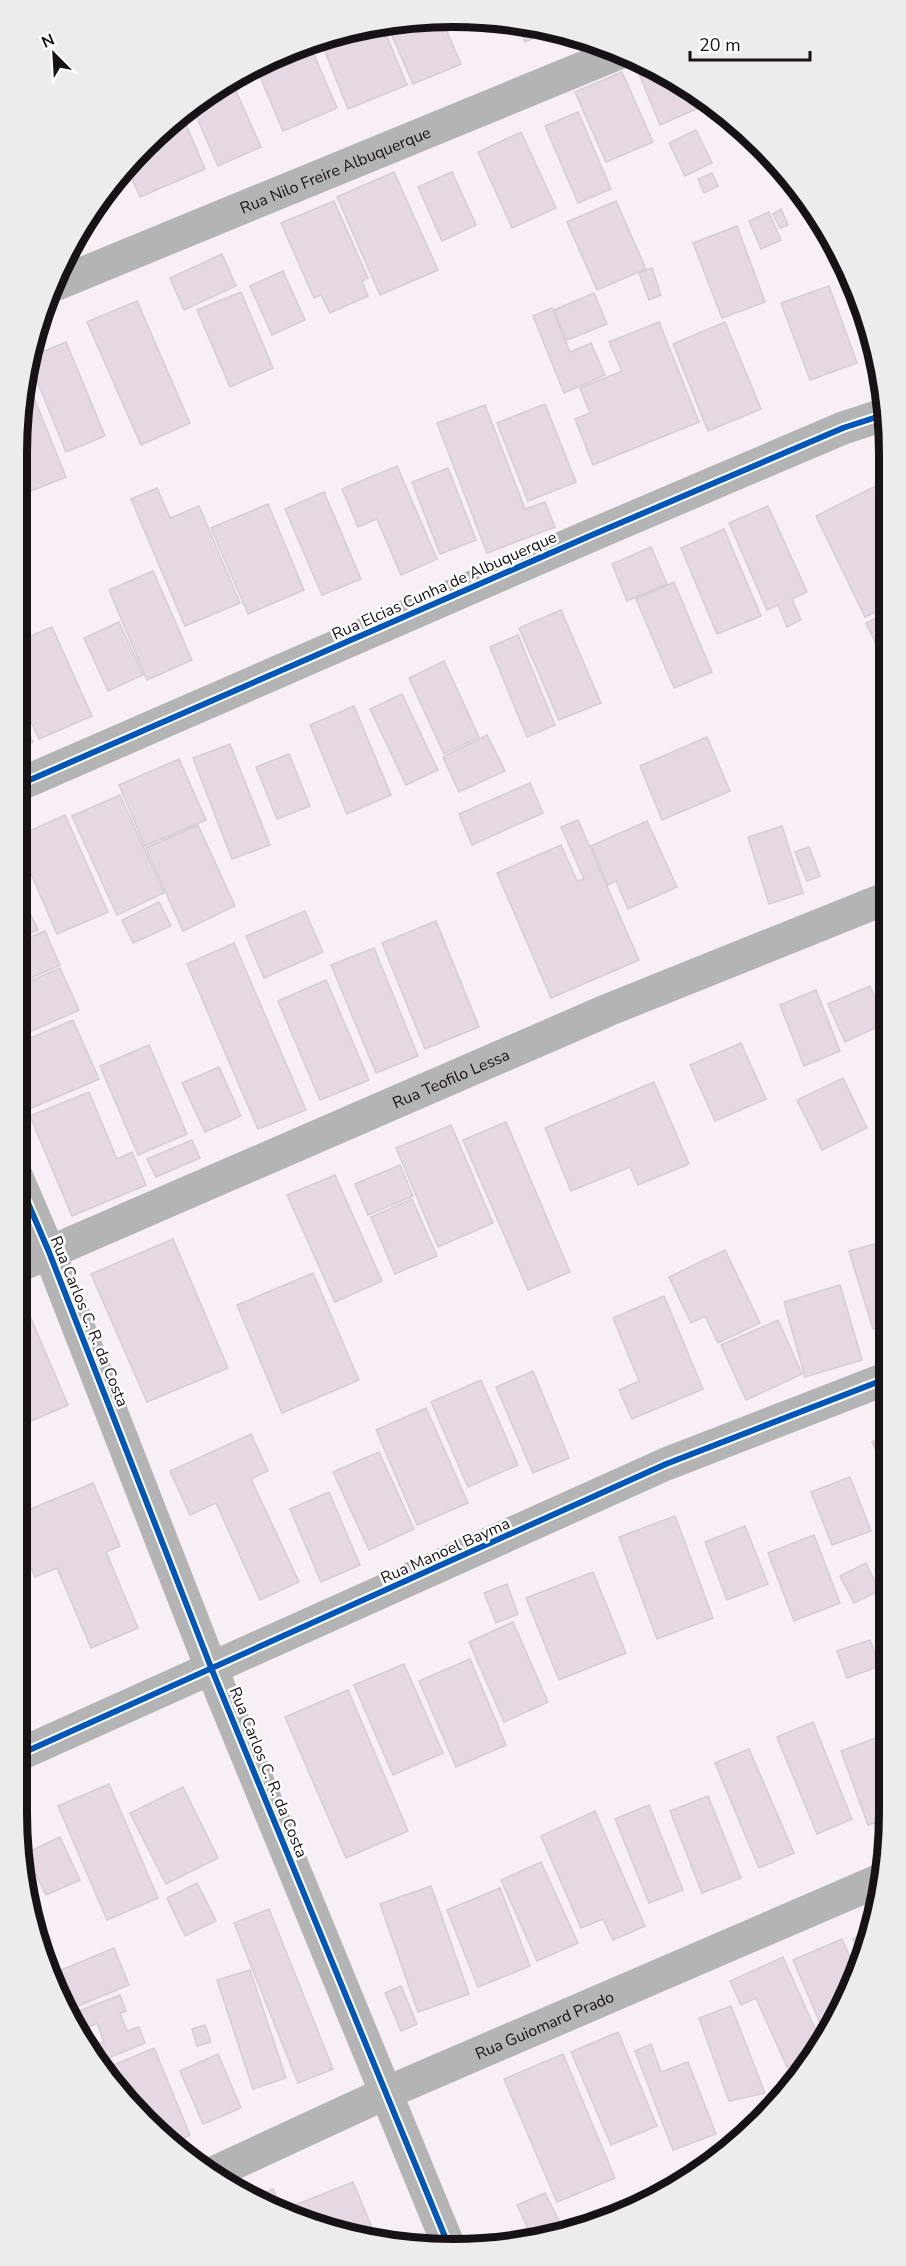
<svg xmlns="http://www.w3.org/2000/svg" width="906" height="2266" font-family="'Nunito Sans',sans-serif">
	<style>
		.building { fill: #e6d8e3; stroke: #d5cdd3; stroke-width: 1.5 }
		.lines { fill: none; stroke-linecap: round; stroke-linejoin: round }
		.minor { stroke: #b4b4b5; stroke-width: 33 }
		.cycleway-casing { stroke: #fff; stroke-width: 10 }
		.cycleway { stroke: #0057b8; stroke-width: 6 }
		.labels { text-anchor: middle; stroke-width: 5; stroke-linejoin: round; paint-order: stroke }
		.street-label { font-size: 16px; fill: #171216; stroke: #fff }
		.rim { fill: none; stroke: #171216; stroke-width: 8 }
	</style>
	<rect width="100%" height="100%" fill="#f8eff6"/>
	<g class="building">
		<path d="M424,17L441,18L461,64L413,84L387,24Z"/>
		<path d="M474,19L501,20L479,30Z"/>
		<path d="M516,22L553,30L525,42Z"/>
		<path d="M382,25L407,85L348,109L320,39L340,31Z"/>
		<path d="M309,43L337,108L283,131L255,65Z"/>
		<path d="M648,66L694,89L701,107L660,125L638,71Z"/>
		<path d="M622,72L653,142L606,162L575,92Z"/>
		<path d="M231,80L261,147L218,166L191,104Z"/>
		<path d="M578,112L611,189L578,203L545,126Z"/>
		<path d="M181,113L205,169L140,197L126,165L137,160L135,156Z"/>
		<path d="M696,130L712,163L685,176L669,143Z"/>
		<path d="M521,132L556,208L512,228L478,152Z"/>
		<path d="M394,172L438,270L380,295L337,197Z"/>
		<path d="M452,172L476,225L442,241L418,187Z"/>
		<path d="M712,173L718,186L704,193L698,179Z"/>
		<path d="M334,201L368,278L362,281L368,296L330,313L321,295L314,298L281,223Z"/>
		<path d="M616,201L646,269L597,290L567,222Z"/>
		<path d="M781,209L788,225L780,228L773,214Z"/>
		<path d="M769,212L781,240L761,249L749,221Z"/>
		<path d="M737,226L765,302L722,318L693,243Z"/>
		<path d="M222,254L236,286L184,310L170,278Z"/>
		<path d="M652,268L661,295L649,300L639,273Z"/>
		<path d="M283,271L305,320L272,335L250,286Z"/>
		<path d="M829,286L857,363L810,380L781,303Z"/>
		<path d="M241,292L273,368L230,387L197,310Z"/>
		<path d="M594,293L607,324L567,340L554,310Z"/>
		<path d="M137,301L190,423L141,445L87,322Z"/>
		<path d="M552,308L570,352L591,343L605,375L564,393L533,316Z"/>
		<path d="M659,322L699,422L593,465L575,419L590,413L580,388L622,371L609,342Z"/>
		<path d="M725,322L761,409L708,431L673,344Z"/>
		<path d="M66,342L105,436L66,452L31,366L32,356Z"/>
		<path d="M28,383L66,477L16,497V453Z"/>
		<path d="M545,404L576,482L528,501L497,423Z"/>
		<path d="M485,405L525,509L545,502L555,527L487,553L437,423Z"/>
		<path d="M397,466L437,559L401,575L377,519L358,527L342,489Z"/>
		<path d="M448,468L476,540L440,554L412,482Z"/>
		<path d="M886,481V607L865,617L816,516Z"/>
		<path d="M157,488L170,518L199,506L240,603L185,626L131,499Z"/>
		<path d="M324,492L361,579L322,595L285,509Z"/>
		<path d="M268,504L304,590L248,614L211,528Z"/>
		<path d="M768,506L807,592L792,599L801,620L787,627L778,605L767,610L729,523Z"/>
		<path d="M724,529L761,616L717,634L681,548Z"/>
		<path d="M651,547L667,584L627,601L612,564Z"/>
		<path d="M153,571L192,660L147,680L109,590Z"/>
		<path d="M674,582L712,672L674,688L636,599Z"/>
		<path d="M561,610L601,703L559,720L519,628Z"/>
		<path d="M886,613V651L881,654L866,623Z"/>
		<path d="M119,622L143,675L108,691L84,638Z"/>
		<path d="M52,627L92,716L39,739L16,689V642Z"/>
		<path d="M518,635L555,725L527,737L490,647Z"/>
		<path d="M444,661L479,737L444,754L409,678Z"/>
		<path d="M402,694L438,770L406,785L370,709Z"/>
		<path d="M16,706L33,742L16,749Z"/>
		<path d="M354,706L391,795L347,814L310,725Z"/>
		<path d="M887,731V757L883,758L877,733Z"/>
		<path d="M487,735L505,771L459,792L443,757Z"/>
		<path d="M707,737L730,791L662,820L640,766Z"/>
		<path d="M230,744L270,845L232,859L193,758Z"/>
		<path d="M289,754L310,806L277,819L256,767Z"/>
		<path d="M179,759L206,820L145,846L119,785Z"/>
		<path d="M530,783L543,813L472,845L459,814Z"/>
		<path d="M120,795L164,893L117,915L72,816Z"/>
		<path d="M65,815L108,912L57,934L23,855L16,858V837Z"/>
		<path d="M578,820L639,960L551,998L497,873L561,845L577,881L584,879L561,827Z"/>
		<path d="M647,821L677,887L628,909L616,881L608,885L591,846Z"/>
		<path d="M198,825L235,906L183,931L146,848Z"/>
		<path d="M782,826L803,893L769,904L748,837Z"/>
		<path d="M809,847L820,876L807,881L795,852Z"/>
		<path d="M16,884L38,930L16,940Z"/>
		<path d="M159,902L171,926L133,943L122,920Z"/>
		<path d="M305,911L323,952L264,978L246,936Z"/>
		<path d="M436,921L479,1027L425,1049L382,943Z"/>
		<path d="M45,931L60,965L20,983L16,974V943Z"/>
		<path d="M234,943L306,1110L258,1129L187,964Z"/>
		<path d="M374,948L418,1056L376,1073L331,965Z"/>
		<path d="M60,968L79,1010L16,1038V981L19,986Z"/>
		<path d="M887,976V1013L877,980Z"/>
		<path d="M326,980L369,1080L320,1100L278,1001Z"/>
		<path d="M870,986L886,1023L845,1042L828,1004Z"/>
		<path d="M816,990L840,1051L804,1066L780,1005Z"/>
		<path d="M73,1020L99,1079L20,1113L16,1105V1044Z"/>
		<path d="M741,1043L766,1099L715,1121L690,1065Z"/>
		<path d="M149,1045L187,1134L138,1155L100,1066Z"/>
		<path d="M219,1067L241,1116L205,1132L182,1083Z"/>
		<path d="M843,1078L867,1128L822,1150L797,1100Z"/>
		<path d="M654,1082L689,1164L638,1185L630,1167L571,1191L545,1128Z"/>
		<path d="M89,1092L117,1159L132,1152L146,1185L72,1216L30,1116Z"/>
		<path d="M506,1122L570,1272L528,1290L463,1140Z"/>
		<path d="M451,1125L493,1223L438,1247L396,1148Z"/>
		<path d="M192,1140L200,1158L156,1177L147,1159Z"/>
		<path d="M400,1165L413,1196L368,1215L355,1184Z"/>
		<path d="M335,1175L382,1281L335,1302L287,1195Z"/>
		<path d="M412,1199L437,1256L395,1274L371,1217Z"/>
		<path d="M173,1239L228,1368L147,1402L91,1274Z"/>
		<path d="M888,1240V1324L873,1329L849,1251Z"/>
		<path d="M725,1250L760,1323L718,1343L705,1316L691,1323L669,1277Z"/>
		<path d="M313,1273L359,1380L282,1413L237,1305Z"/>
		<path d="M840,1285L862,1360L805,1377L784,1302Z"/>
		<path d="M664,1296L703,1389L632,1419L619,1390L639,1381L613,1318Z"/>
		<path d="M23,1300L68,1405L31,1421L16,1386V1303Z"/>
		<path d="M778,1320L802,1374L746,1400L721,1345Z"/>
		<path d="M533,1371L569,1458L533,1473L496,1387Z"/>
		<path d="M481,1380L518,1465L468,1487L431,1402Z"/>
		<path d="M426,1408L468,1503L417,1525L376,1430Z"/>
		<path d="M251,1434L268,1471L251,1479L299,1582L260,1600L216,1503L190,1515L170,1471Z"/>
		<path d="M888,1435L889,1478L872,1442Z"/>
		<path d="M379,1452L414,1529L369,1550L333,1472Z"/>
		<path d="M850,1477L871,1531L832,1545L811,1492Z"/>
		<path d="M93,1483L120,1546L106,1552L138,1628L91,1648L57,1568L35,1577L16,1533V1515Z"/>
		<path d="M329,1492L360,1565L321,1582L290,1509Z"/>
		<path d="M675,1516L713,1618L657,1639L619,1537Z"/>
		<path d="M745,1526L768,1584L727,1600L705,1542Z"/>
		<path d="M814,1535L840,1603L794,1621L768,1553Z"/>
		<path d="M866,1563L879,1591L854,1603L840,1576Z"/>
		<path d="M593,1572L626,1653L559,1680L526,1598Z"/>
		<path d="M507,1584L518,1614L496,1623L484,1593Z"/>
		<path d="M513,1622L548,1702L504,1722L469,1642Z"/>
		<path d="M870,1640L880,1666L847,1678L837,1651Z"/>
		<path d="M470,1659L506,1745L456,1767L419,1681Z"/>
		<path d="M404,1664L443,1753L393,1775L354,1685Z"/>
		<path d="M348,1690L408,1831L346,1858L285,1717Z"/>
		<path d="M813,1722L852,1819L817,1834L777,1737Z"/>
		<path d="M889,1733V1818L868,1825L841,1751Z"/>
		<path d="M749,1749L794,1853L759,1868L715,1763Z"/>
		<path d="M109,1784L158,1898L107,1920L58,1806Z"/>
		<path d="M183,1787L218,1858L166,1884L130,1813Z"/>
		<path d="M708,1796L741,1878L702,1893L670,1811Z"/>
		<path d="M649,1805L683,1890L649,1903L615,1819Z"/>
		<path d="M595,1811L645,1926L613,1940L603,1919L581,1928L541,1836Z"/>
		<path d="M60,1837L80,1880L46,1895L26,1853Z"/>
		<path d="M541,1862L578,1943L537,1961L501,1880Z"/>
		<path d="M197,1883L216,1921L185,1936L167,1898Z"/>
		<path d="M431,1886L469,1994L418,2012L380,1904Z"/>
		<path d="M500,1888L530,1966L478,1987L447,1910Z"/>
		<path d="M269,1909L333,2069L298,2083L234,1923Z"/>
		<path d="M870,1931L866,1953L862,1961L853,1939Z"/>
		<path d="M842,1939L856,1972L824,2032L793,1960Z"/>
		<path d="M114,1948L129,1985L75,2007L59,1971Z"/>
		<path d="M783,1957L820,2040L811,2056L787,2067L756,1998L741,2005L730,1981Z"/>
		<path d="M250,1970L286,2078L253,2089L217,1980Z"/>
		<path d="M401,1986L417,2024L401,2031L385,1993Z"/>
		<path d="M120,1995L126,2011L120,2013L127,2031L139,2027L145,2043L101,2061L94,2045L104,2042L97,2023L87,2028L79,2011Z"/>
		<path d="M731,2006L765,2093L729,2101L699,2018Z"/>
		<path d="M205,2025L211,2042L197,2046L192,2029Z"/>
		<path d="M618,2032L657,2126L611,2145L571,2052Z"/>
		<path d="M651,2044L661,2072L688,2062L716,2134L673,2150L635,2051Z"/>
		<path d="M154,2048L190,2135L183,2138L185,2142L178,2145L125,2101L104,2069Z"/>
		<path d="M218,2054L241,2108L203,2124L180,2071Z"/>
		<path d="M563,2054L615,2178L557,2202L504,2079Z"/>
		<path d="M353,2182L378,2242L313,2226L302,2221L295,2205Z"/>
		<path d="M273,2189L284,2213L251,2199Z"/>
		<path d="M545,2193L564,2231L534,2241L517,2205Z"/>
	</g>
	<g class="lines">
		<g class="minor">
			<path id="s1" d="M52,286L619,53"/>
			<path d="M16,786L592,535L843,428L886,414"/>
			<path d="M16,1175L49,1252L212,1670L448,2244"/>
			<path id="s2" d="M16,1267L608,1010L887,898"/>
			<path d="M16,1756L666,1464L888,1378"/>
			<path id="s3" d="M213,2173L386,2093L878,1881"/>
		</g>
		<defs>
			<g id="cycleway">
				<path d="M16,786L592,535L843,428L886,414"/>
				<path d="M16,1175L49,1252L212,1670L448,2244"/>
				<path d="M16,1756L666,1464L888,1378"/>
			</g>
		</defs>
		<use href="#cycleway" class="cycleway-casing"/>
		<use href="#cycleway" class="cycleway"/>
	</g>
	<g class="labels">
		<g class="street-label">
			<text dy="6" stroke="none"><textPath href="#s1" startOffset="306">Rua Nilo Freire Albuquerque</textPath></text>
			<text transform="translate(444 585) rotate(-24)" y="6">Rua Elcias Cunha de Albuquerque</text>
			<text dy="6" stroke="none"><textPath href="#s2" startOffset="474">Rua Teofilo Lessa</textPath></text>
			<text transform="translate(90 1321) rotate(68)" y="6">Rua Carlos C. R. da Costa</text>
			<text transform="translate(445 1550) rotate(-24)" y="6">Rua Manoel Bayma</text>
			<text transform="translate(269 1772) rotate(68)" y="6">Rua Carlos C. R. da Costa</text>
			<text dy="6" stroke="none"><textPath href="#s3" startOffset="363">Rua Guiomard Prado</textPath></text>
		</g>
	</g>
	<path d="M0 0H906V2266H0ZM453 27H453A426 426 0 0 1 879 453V1813A426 426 0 0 1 453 2239H453A426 426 0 0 1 27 1813V453A426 426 0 0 1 453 27Z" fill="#ececec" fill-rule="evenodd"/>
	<path class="rim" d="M453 27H453A426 426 0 0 1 879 453V1813A426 426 0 0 1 453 2239H453A426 426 0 0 1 27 1813V453A426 426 0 0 1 453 27Z"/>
	<g transform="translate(54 54) rotate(336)" stroke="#ffffff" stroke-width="4.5" paint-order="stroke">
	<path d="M0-4.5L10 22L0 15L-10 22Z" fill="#171216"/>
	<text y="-9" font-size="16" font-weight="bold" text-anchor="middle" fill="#171216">N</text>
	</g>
	<path d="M690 51v9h120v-9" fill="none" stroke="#171216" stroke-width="3"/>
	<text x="699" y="51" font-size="18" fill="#171216" stroke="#ffffff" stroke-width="4.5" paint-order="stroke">20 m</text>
</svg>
